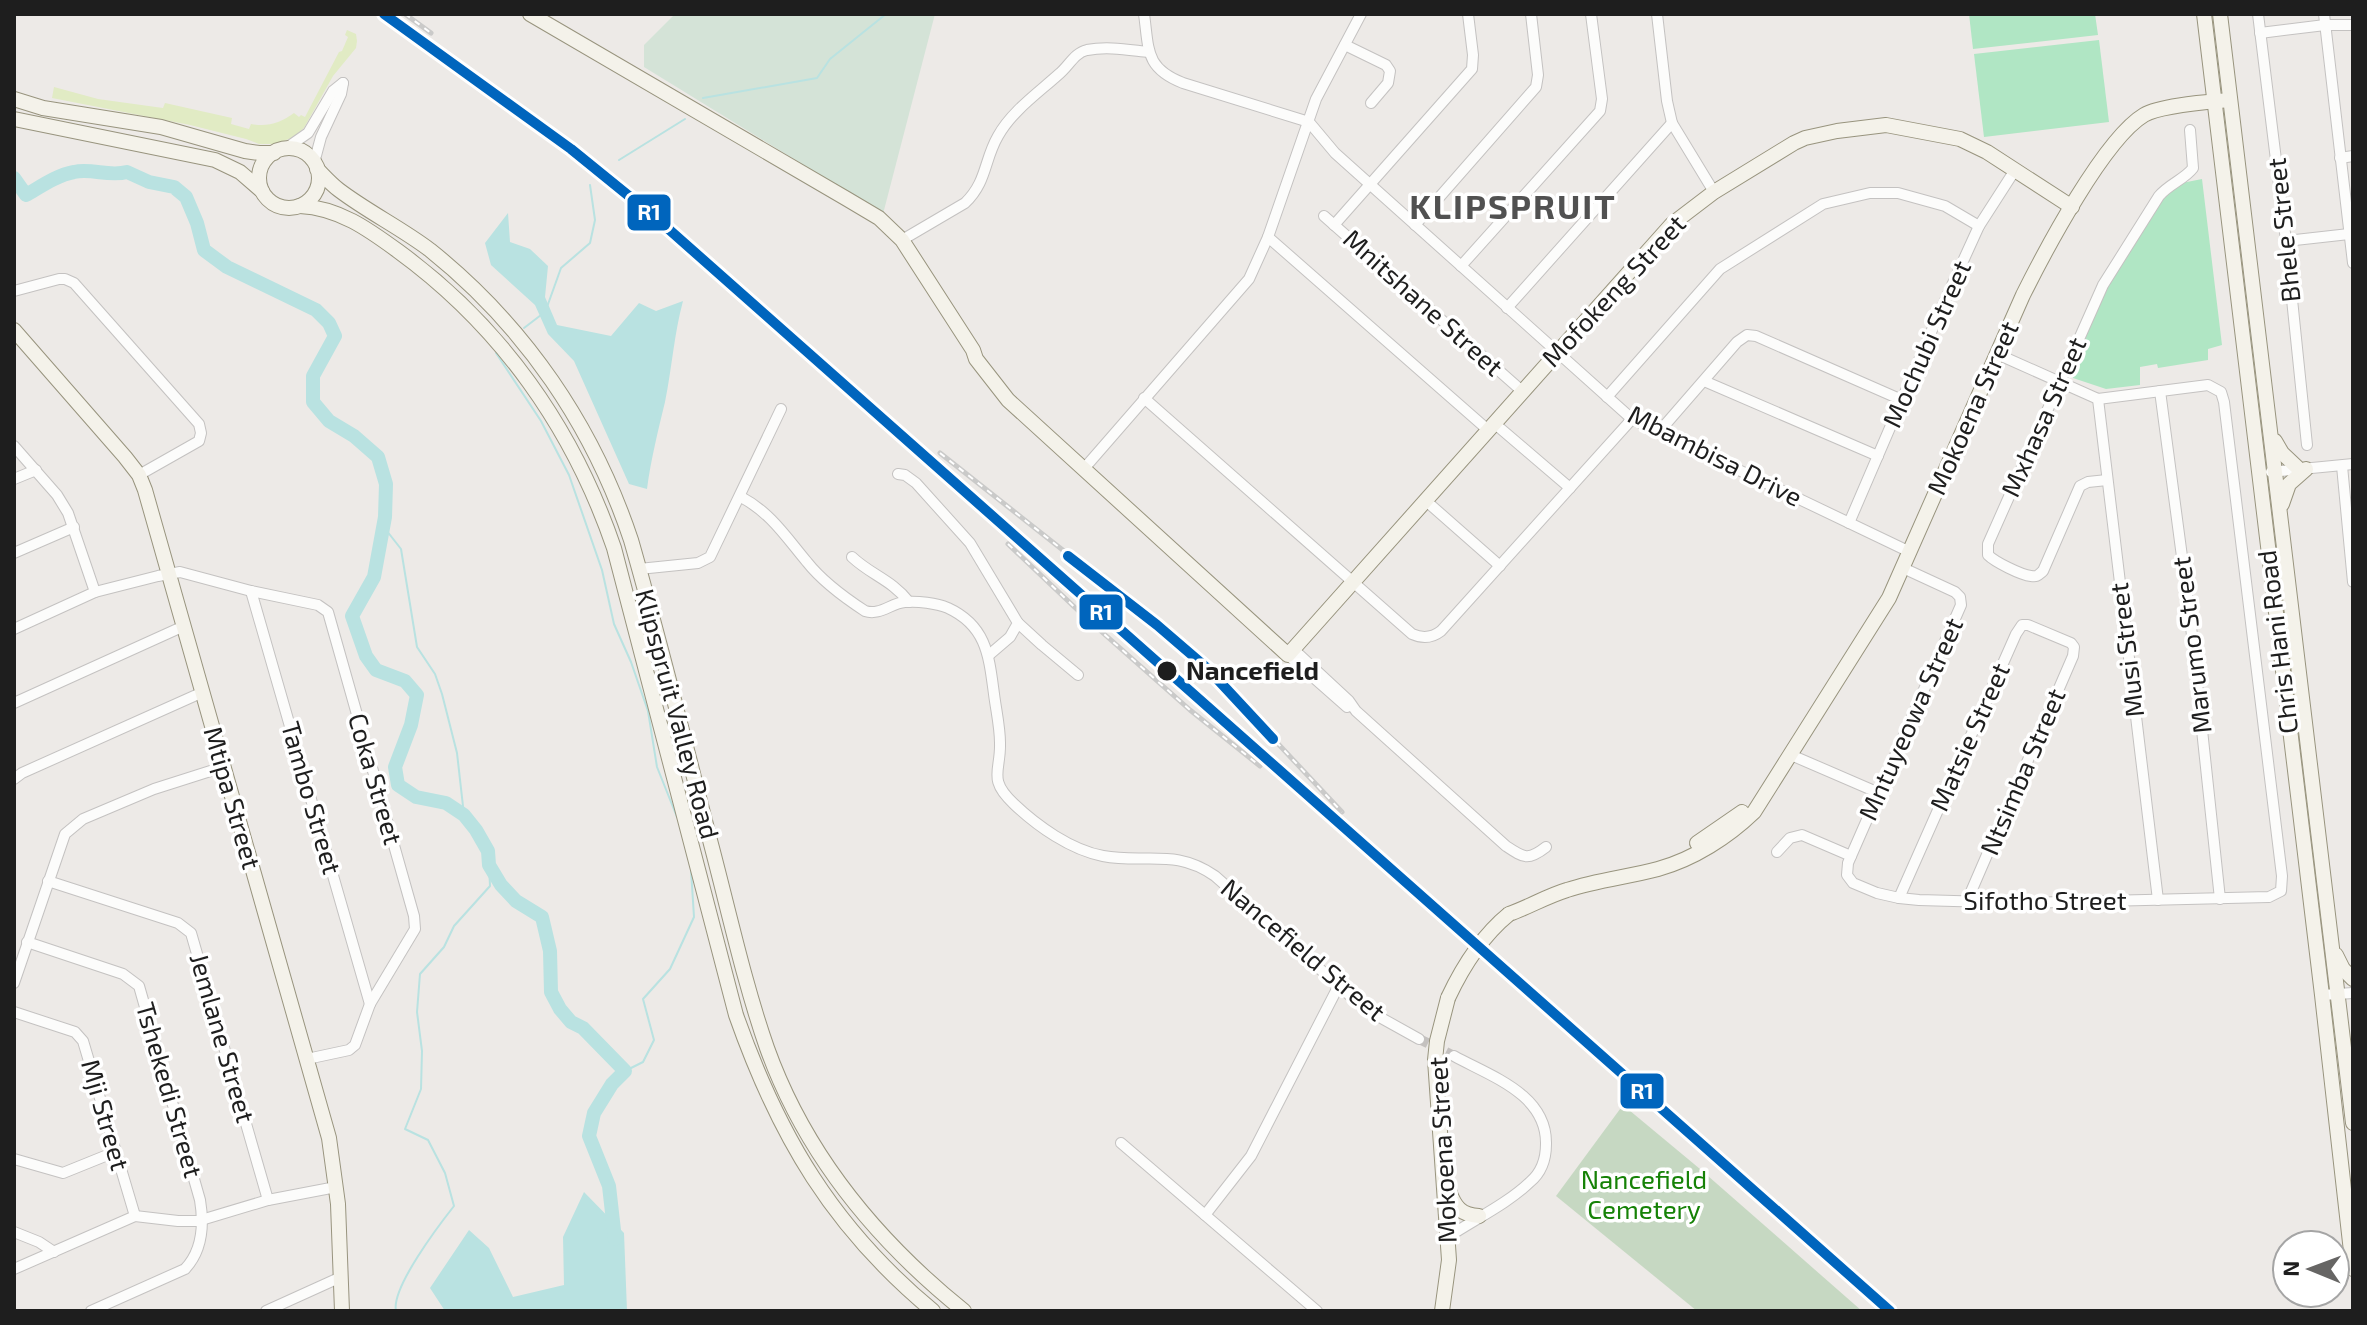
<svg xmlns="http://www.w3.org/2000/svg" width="2367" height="1325" font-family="'Exo 2',sans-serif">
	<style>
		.grass { fill: #e1ebc4 }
		.wetland { fill: #d4e3d7 }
		.cemetery { fill: #c6d8c2 }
		.pitch { fill: #b0e6c4 }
		.water { fill: #b9e2e1 }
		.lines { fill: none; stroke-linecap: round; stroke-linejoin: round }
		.stream { stroke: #b9e2e1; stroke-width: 2 }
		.river { stroke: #b9e2e1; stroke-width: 14 }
		.street-tunnel { stroke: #c4c1bf; stroke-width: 10; stroke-dasharray: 10 5; stroke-linecap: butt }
		.street-casing { stroke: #c4c2c1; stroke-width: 12 }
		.secondary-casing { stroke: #98947e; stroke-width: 16 }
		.street { stroke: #fcfcfb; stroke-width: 10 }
		.secondary { stroke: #f4f2ea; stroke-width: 14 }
		.rail-casing { stroke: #cacac9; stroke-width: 5 }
		.rail { stroke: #fff; stroke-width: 2; stroke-dasharray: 6; stroke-linecap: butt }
		.secondary-bridge-casing { stroke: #98947e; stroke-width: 16; stroke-linecap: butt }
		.secondary-bridge { stroke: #f4f2ea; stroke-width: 14 }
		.rail-1-casing { stroke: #fff; stroke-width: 16 }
		.rail-1 { stroke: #0065bd; stroke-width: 10 }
		.stop-dot { fill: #1e1e1e; stroke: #fff; stroke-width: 3 }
		.labels { text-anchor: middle; stroke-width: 7; stroke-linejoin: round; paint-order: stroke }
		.street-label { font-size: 26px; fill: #1e1e1e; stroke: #fff }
		.stop-label { font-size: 26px; font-weight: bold; fill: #1e1e1e; stroke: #fff; text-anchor: start }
		.park-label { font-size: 26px; fill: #168207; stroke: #fff }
		.district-label { font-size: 34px; font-weight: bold; letter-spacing: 2px; fill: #515151; stroke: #fff }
		.line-badge { stroke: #fff; stroke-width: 3 }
		.badge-label { font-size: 22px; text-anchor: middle; font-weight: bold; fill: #fff }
	</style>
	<rect width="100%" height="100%" fill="#edeae7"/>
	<path class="grass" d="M347,30L356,34L357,41L356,48L333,76L304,128L294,137L276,144H259L246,139L190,125L52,98L54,87L98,99L163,108L165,103L232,118L231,124L249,129L251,124C268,127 280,123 294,113L299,117L301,115L305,117L339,52L342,51L348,37L345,35Z"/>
	<path class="wetland" d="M675,14H935L883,214L644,67V45Z"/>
	<path class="cemetery" d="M1623,1105L1700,1169L1862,1311H1697L1556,1196Z"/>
	<g class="pitch">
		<path d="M1969,14H2095L2098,35L1973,49Z"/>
		<path d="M2099,40L2109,122L1984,137L1974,54Z"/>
		<path d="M2202,179L2222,345L2208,349V360L2158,368L2157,364L2140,367V385L2106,389L2073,378L2071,370L2101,298L2163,197L2182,183Z"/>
	</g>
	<g class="water">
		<path d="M508,213L510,242L530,249L548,266L545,297L557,325L611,336L639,303L656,311L683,301C674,334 672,368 665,402C658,431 651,459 647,489L629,484L574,361L548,334L535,305L491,265L485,243Z"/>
		<path d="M584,1192L624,1233L627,1311H445L430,1288L469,1230L489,1248L513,1297L564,1285L563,1237Z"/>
	</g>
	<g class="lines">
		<g class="stream">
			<path d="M703,98L817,78L830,59L886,14"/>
			<path d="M619,160L685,119"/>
			<path d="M547,307L561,268L590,243L595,220L590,185"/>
			<path d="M524,328L541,315"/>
			<path d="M496,353L541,421L569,475L602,570L614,624L631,662L648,711L657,767L677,817"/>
			<path d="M383,526L401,549L417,647L435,674L442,694L457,753L464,815"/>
			<path d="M625,1071L643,1062L654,1040L643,999L670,969L694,917L691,870"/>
			<path d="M396,1311C391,1288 439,1225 454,1206L445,1173L428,1140L405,1129L421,1089L422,1051L417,1012L420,974L444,947L454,926L490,886L489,865"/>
		</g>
		<path class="river" d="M14,178L26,195C40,187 57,175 74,172C92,168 109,177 127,172L149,182L174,187L186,197L197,223L204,250L227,267L316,310L329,323L335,336L313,376V402L329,421L354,436L378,457L386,484L385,517L374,577L352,616L366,656L376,670L405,681L417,695L411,725L395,767L398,785L416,797L446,803L464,815L476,830L488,851L489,865L501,885L516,901L542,917L550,951L551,992L560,1009L571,1022L583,1028L625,1071L612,1084L594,1113L589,1136L609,1186L615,1239"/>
		<path class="street-tunnel" d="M1419,1039L1454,1056"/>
		<defs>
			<g id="street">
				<path d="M1144,14C1149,50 1145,68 1183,83L1309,122"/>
				<path d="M1657,14L1667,101L1672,123L1714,192"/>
				<path d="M2258,14L2286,241L2307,445"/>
				<path d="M2324,14L2353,263"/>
				<path d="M2260,33L2325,25H2353"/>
				<path d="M1345,45L1386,65L1390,71L1388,83L1371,103"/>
				<path d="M1309,122L1335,153L1632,419L1910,552"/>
				<path d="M285,149L308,133L333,91L343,83"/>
				<path d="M2340,158L2353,156"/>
				<path d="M314,163L321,137L341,94L343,83"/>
				<path d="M1324,216L1522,391"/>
				<path d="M1334,225L1472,69L1473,55L1468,14"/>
				<path d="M1415,225L1536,87L1538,75L1531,14"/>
				<path d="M1268,237L1488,430"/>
				<path d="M902,240L965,203C987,182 984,160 998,136C1012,111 1038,93 1059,74C1069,66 1074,53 1087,50C1108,46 1129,50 1149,52"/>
				<path d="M2286,241L2349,234"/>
				<path d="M1461,266L1600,111L1602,99L1591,14"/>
				<path d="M14,291L59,279H65L74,283L199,424L201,433L199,441L139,475"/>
				<path d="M1507,308L1672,123"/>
				<path d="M1704,381L1878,456"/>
				<path d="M2160,391L2190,617L2220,899"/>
				<path d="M1607,397L1720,269L1823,204L1870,193H1898L1945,206L1979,226"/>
				<path d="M1144,398L1412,634C1423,639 1432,638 1441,631L1632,419"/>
				<path d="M2098,399L2158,900"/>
				<path d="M1494,423L1570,488"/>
				<path d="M1658,433L1737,342L1747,335L1756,336L1902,400"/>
				<path d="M14,446L57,495L68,513L95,592"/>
				<path d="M1088,464L1249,279L1268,237L1316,99L1361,14"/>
				<path d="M2342,466L2353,582"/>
				<path d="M2271,472L2353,464"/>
				<path d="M898,474L905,475L916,483L970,543L1018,623L1010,637L989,655"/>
				<path d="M14,479L36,470"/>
				<path d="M2107,480L2088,482L2080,486L2043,571C2038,575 2038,577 2031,576C2021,575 1995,562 1988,555V544L2103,285L2159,196C2169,184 2185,179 2193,168L2190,130"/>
				<path d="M741,497C771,513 786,537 807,562C822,581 845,598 865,611C880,616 891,603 905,602C918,601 936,603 948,608C987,626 989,657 994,694C996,710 1000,727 1000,743C1001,771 987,779 1014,804C1037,826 1071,850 1103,856C1146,864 1175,848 1215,876L1356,1001L1374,1014L1419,1039"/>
				<path d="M1425,500L1500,566"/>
				<path d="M1849,523L1938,316L1979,226L2015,170"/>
				<path d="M14,553L74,527"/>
				<path d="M852,557C871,575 892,580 909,602"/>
				<path d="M1903,568L1955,592L1960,597L1961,605L1848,863L1847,875L1853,883L1877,893L1899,898L1919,900L2023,903L2269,897L2281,891L2282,876L2224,402L2221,392L2208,385L2098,399L1997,354"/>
				<path d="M639,569L698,563L710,557L781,409"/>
				<path d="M251,591L370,1004"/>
				<path d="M1018,623L1042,645L1078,675"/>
				<path d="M14,629L95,592L158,576L180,572L251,591L318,605L328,612L414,916L415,929L370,1004L355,1045L349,1050L307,1059"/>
				<path d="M1293,649L1349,701L1356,711L1506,846C1524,858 1528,861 1546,847"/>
				<path d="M1288,655L1347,707"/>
				<path d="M14,703L184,626"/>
				<path d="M1791,755L1879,793"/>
				<path d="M14,779L22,773L203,692"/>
				<path d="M1777,852L1790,838L1802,835L1851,856"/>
				<path d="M48,881L178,923L191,933L268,1200"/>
				<path d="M1899,898L2016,634L2022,625H2028L2071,643L2074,647L2073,656L1967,901"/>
				<path d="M27,942L123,974L139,986L200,1200C204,1224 203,1250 185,1269L91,1311"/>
				<path d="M14,983L65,834L83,819L154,789L223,767"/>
				<path d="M2322,995L2353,993"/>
				<path d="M14,1012L75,1032L83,1041L135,1216"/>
				<path d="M1121,1143L1317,1311"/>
				<path d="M14,1159L63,1173L115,1152"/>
				<path d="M1205,1215L1251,1156L1338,987"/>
				<path d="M14,1232L39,1242L54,1252"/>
				<path d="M1448,1237C1475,1219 1507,1204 1530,1182C1542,1172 1546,1159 1546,1144C1547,1094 1490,1076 1454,1056"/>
				<path d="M14,1269L135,1216L178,1221H198L268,1200L336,1187"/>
				<path d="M266,1311L341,1277"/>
			</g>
			<g id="secondary">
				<path d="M530,14L847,199L879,218L902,240L973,350L976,359L1008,400L1288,655L1672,224L1714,192L1794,143L1805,138L1837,131L1886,125L1960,139L1987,152L2072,207"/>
				<path d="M2204,14L2322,995L2353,1269"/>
				<path d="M2220,14L2353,1123"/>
				<path d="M14,99L43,108L161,127L245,151L259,153H274"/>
				<path d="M14,119L215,160L240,172L262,191"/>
				<circle cx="289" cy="178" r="30"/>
				<path d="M317,169C324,176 331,184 339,190C368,212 401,228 430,250C525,326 593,426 631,540C660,641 685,743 711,844C729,912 744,982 767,1048C805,1154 877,1241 964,1311"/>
				<path d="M300,206C339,208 368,229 398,251C501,326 573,428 614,548L736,1015C779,1137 833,1228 933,1311"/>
				<path d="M14,330L125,457L139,475L145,490L329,1138L338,1204L342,1311"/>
				<path d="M2275,441L2282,453L2300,470"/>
				<path d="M2282,504L2289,484L2306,469"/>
				<path d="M1697,843L1742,812"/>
				<path d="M1509,914C1529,907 1547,896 1567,890C1597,880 1628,877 1658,869C1694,859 1728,837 1754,812L1889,598L2023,295C2045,251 2104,139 2144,115C2161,105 2209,102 2230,100"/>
				<path d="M2336,955L2343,969L2353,979"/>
				<path d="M1449,1191C1455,1207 1461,1215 1479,1216"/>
				<path d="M1442,1311L1449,1260L1435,1060L1437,1041L1448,998"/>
			</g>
		</defs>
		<use href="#street" class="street-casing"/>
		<use href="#secondary" class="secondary-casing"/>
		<use href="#street" class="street"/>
		<use href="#secondary" class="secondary"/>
		<defs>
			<g id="rail">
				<path d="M384,14L571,149L656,218L1890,1311"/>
				<path d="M405,14L431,33"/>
				<path d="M940,453L1126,600L1207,668L1342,812"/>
				<path d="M1008,544L1085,617L1190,710L1260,766"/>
			</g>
		</defs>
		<use href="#rail" class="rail-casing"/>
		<use href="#rail" class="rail"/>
		<defs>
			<path id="secondary-bridge" d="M1448,998C1463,966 1482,936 1509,914"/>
		</defs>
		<use href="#secondary-bridge" class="secondary-bridge-casing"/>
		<use href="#secondary-bridge" class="secondary-bridge"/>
		<defs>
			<g id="rail-1">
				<path d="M384,14L571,149L656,218L1890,1311"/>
				<path d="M1068,556L1157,625L1207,668L1273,739"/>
			</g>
		</defs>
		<use href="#rail-1" class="rail-1-casing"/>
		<use href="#rail-1" class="rail-1"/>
	</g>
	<circle class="stop-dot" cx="1167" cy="671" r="11"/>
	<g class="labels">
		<g class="street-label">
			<text transform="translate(2284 230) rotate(-96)" y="9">Bhele Street</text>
			<text transform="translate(1614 291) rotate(-47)" y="9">Mofokeng Street</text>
			<text transform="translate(1423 303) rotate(42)" y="9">Mnitshane Street</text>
			<text transform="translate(1927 344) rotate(-66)" y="9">Mochubi Street</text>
			<text transform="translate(1973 408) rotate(-66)" y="9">Mokoena Street</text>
			<text transform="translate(2044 417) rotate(-66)" y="9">Mxhasa Street</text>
			<text transform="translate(1715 456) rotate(27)" y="9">Mbambisa Drive</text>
			<text transform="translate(2278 642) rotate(-97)" y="9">Chris Hani Road</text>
			<text transform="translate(2192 645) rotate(-97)" y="9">Marumo Street</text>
			<text transform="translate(2127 650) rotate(-97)" y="9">Musi Street</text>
			<text transform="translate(677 714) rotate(75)" y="9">Klipspruit Valley Road</text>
			<text transform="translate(1911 719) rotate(-66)" y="9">Mntuyeowa Street</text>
			<text transform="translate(1970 737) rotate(-66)" y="9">Matsie Street</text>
			<text transform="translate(2023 772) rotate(-67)" y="9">Ntsimba Street</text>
			<text transform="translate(375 779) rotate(74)" y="9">Coka Street</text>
			<text transform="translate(232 798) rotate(74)" y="9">Mtipa Street</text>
			<text transform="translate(311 798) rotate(74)" y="9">Tambo Street</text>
			<text x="2045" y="910">Sifotho Street</text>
			<text transform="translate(1303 950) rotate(40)" y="9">Nancefield Street</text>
			<text transform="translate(222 1038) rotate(74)" y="9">Jemlane Street</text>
			<text transform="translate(169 1090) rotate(74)" y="9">Tshekedi Street</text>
			<text transform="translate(105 1115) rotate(74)" y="9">Mji Street</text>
			<text transform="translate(1443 1150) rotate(-93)" y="9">Mokoena Street</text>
		</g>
		<g class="stop-label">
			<text x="1186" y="680">Nancefield</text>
		</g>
		<g class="park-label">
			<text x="1644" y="1189">Nancefield<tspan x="1644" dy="30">Cemetery</tspan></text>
		</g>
		<g class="district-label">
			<text x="1513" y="219">KLIPSPRUIT</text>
		</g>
	</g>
	<g class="line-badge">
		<rect x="626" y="193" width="46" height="39" rx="8" fill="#0065bd"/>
		<rect x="1078" y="593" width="46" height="38" rx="8" fill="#0065bd"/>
		<rect x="1619" y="1072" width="46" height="38" rx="8" fill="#0065bd"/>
	</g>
	<g class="badge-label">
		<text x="649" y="220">R1</text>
		<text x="1101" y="620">R1</text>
		<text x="1642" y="1099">R1</text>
	</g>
	<rect width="2367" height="1325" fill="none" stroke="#1e1e1e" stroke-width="32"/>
	<g transform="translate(2311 1269) rotate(271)"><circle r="38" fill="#ffffff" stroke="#a5a5a5" stroke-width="2"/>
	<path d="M0-6L14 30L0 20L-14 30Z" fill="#666564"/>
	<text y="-12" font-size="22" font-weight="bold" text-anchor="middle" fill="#1e1e1e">N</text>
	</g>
</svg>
